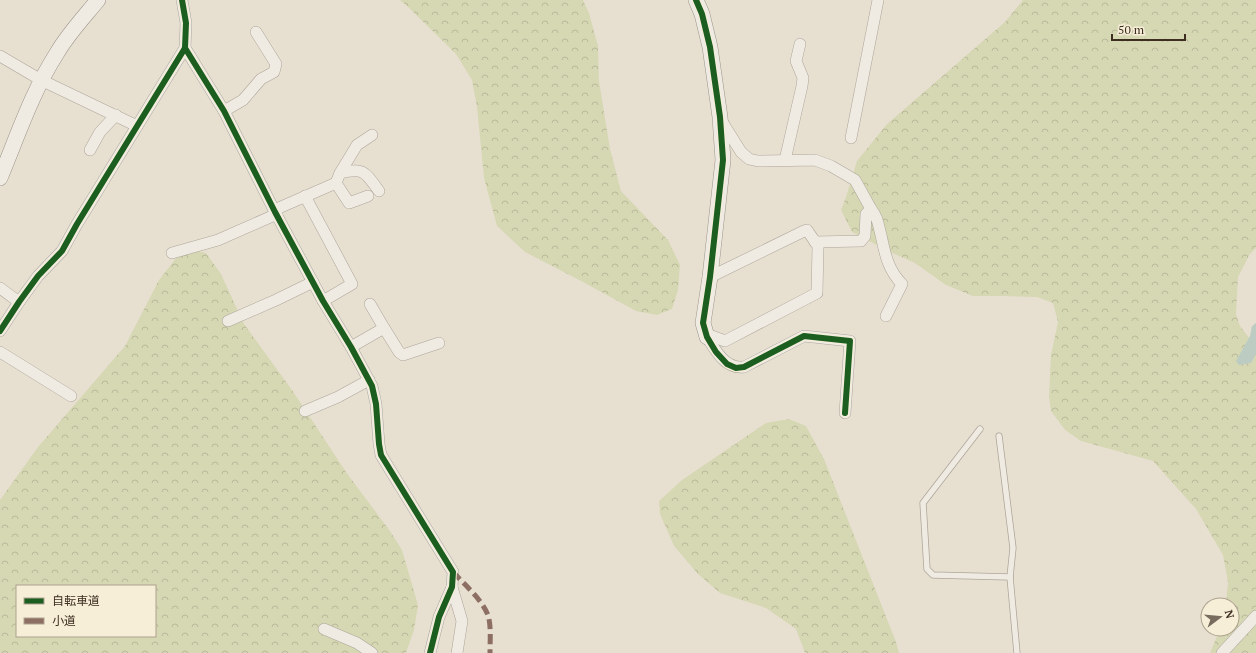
<svg xmlns="http://www.w3.org/2000/svg" width="1256" height="653" font-family="'PT Serif','Noto Sans JP',serif">
	<style>
		.forest { fill: url(#forest-crowns); fill-rule: evenodd }
		.water { fill: #bcccc2 }
		.lines { fill: none; stroke-linecap: round; stroke-linejoin: round }
		.lane-casing { stroke: #ada599; stroke-width: 7 }
		.street-casing { stroke: #ada599; stroke-width: 12 }
		.secondary-casing { stroke: #9c958a; stroke-width: 16 }
		.lane { stroke: #efebe3; stroke-width: 5.5 }
		.street { stroke: #efebe3; stroke-width: 11 }
		.secondary { stroke: #efebe3; stroke-width: 15 }
		.quiet { stroke: #8d6e63; stroke-width: 5; stroke-dasharray: 10 5; stroke-linecap: butt }
		.cycleway-casing { stroke: #f7eed8; stroke-width: 8 }
		.cycleway { stroke: #1b5e20; stroke-width: 6 }
	</style>
	<defs>
		<pattern id="forest-crowns" width="20" height="18" patternUnits="userSpaceOnUse"><rect width="20" height="18" fill="#d6d7b3"/><path d="M2 6a3 3 0 1 1 6 0M12 15a3 3 0 1 1 6 0" fill="none" stroke="#b9b99a"/></pattern>
	</defs>
	<rect width="100%" height="100%" fill="#e7e0d1"/>
	<g class="forest">
		<path d="M400,0H583L589,13L598,46L599,81L610,149L621,191L668,240L680,265L678,290L672,309L657,315L636,311L583,282L525,252L497,226L484,178L477,107L472,80L456,54L407,6Z"/>
		<path d="M1023,0H1256V248L1250,254L1238,277L1236,314L1240,326L1251,340L1256,343V653H1210L1220,629H1232V605H1226L1228,582L1223,555L1196,509L1153,461L1081,441L1065,430L1051,411L1049,397L1051,355L1058,322L1053,303L1037,297L1001,296H973L946,285L915,263L888,251L852,232L841,210L846,197L857,161L887,124L1005,22Z"/>
		<path d="M191,250L206,253L221,274L244,324L292,390L346,472L390,531L402,550L418,605L414,630L406,653H0V500L38,447L125,346L159,280L180,253ZM17,586H155V636H17Z"/>
		<path d="M789,419L806,426L824,459L896,642L899,653H805L796,629L766,608L720,593L698,574L674,546L660,514L659,501L682,480L766,423Z"/>
	</g>
	<path class="water" d="M1256,323V354L1251,363L1239,365L1236,361L1250,336L1252,326Z"/>
	<g class="lines">
		<defs>
			<g id="lane">
				<path d="M980,429L923,503L927,569L933,575L1010,577"/>
				<path d="M999,436L1013,548L1010,577L1017,653"/>
			</g>
			<g id="street">
				<path d="M185,48L224,111L275,212L323,301L351,347L372,386L376,404L379,444L381,455L453,572L452,587L439,617L430,653"/>
				<path d="M0,56L41,80L137,126"/>
				<path d="M224,111L243,100L261,79L274,72L276,64L256,32"/>
				<path d="M721,120L741,152L749,159L758,161L815,160L831,166L855,180L871,209"/>
				<path d="M851,138L878,0"/>
				<path d="M90,150L100,132L116,115"/>
				<path d="M785,160L802,86L803,78L796,61L800,44"/>
				<path d="M340,173C364,167 365,172 379,191"/>
				<path d="M336,183L349,203L368,196"/>
				<path d="M305,196L352,284L323,301"/>
				<path d="M274,210L336,183L340,173L357,145L372,135"/>
				<path d="M815,242L861,241L865,236L866,214L871,209C878,218 878,224 881,235C885,254 888,270 902,284L886,316"/>
				<path d="M172,253L218,240L277,214"/>
				<path d="M0,288L19,302"/>
				<path d="M370,304L384,328"/>
				<path d="M228,321L276,300L313,282"/>
				<path d="M0,331L19,302L38,276L62,251L77,224L185,48L186,23L182,0"/>
				<path d="M706,334L725,341L817,293L818,246L807,230L804,231L710,277"/>
				<path d="M707,337C716,351 725,369 744,367L804,336L850,341L845,413"/>
				<path d="M351,347L384,328L399,352L403,355L439,343"/>
				<path d="M0,352L71,396"/>
				<path d="M305,411L338,397L369,380"/>
				<path d="M452,587L462,621L457,653"/>
				<path d="M324,629L357,643L372,653"/>
				<path d="M1222,653L1256,616"/>
			</g>
			<g id="secondary">
				<path d="M696,0L702,14L710,47L720,117L723,160L710,277L703,323L707,337"/>
				<path d="M0,178C18,135 32,92 57,53C68,34 84,17 98,0"/>
			</g>
		</defs>
		<use href="#lane" class="lane-casing"/>
		<use href="#street" class="street-casing"/>
		<use href="#secondary" class="secondary-casing"/>
		<use href="#lane" class="lane"/>
		<use href="#street" class="street"/>
		<use href="#secondary" class="secondary"/>
		<path class="quiet" d="M453,572C464,584 486,603 489,619C491,629 490,642 490,653"/>
		<defs>
			<g id="cycleway">
				<path d="M696,0L702,14L710,47L720,117L723,160L710,277L703,323L707,337L716,352L727,364L736,368L744,367L804,336L850,341L845,413"/>
				<path d="M185,48L224,111L275,212L323,301L351,347L372,386L376,404L379,444L381,455L453,572L452,587L439,617L430,653"/>
				<path d="M0,331L19,302L38,276L62,251L77,224L185,48L186,23L182,0"/>
			</g>
		</defs>
		<use href="#cycleway" class="cycleway-casing"/>
		<use href="#cycleway" class="cycleway"/>
	</g>
	<rect x="16" y="585" width="140" height="52" fill="#f7eed8" stroke="#ada18e"/>
	<rect x="24" y="598" width="20" height="6" fill="#1b5e20" stroke="#ada18e"/>
	<text x="52" y="605" font-size="12" fill="#3d2e20">自転車道</text>
	<rect x="24" y="618" width="20" height="6" fill="#8d6e63" stroke="#ada18e"/>
	<text x="52" y="625" font-size="12" fill="#3d2e20">小道</text>
	<g transform="translate(1220 617) rotate(74)"><circle r="19" fill="#f7eed8" stroke="#ada18e"/>
	<path d="M0-3L7 15L0 10L-7 15Z" fill="#786c5e"/>
	<text y="-6" font-size="11" font-weight="bold" text-anchor="middle" fill="#3d2e20">N</text>
	</g>
	<path d="M1112 34v6h73v-6" fill="none" stroke="#3d2e20" stroke-width="2"/>
	<text x="1118" y="34" font-size="12" fill="#3d2e20" stroke="#f7eed8" stroke-width="3" paint-order="stroke">50 m</text>
</svg>
